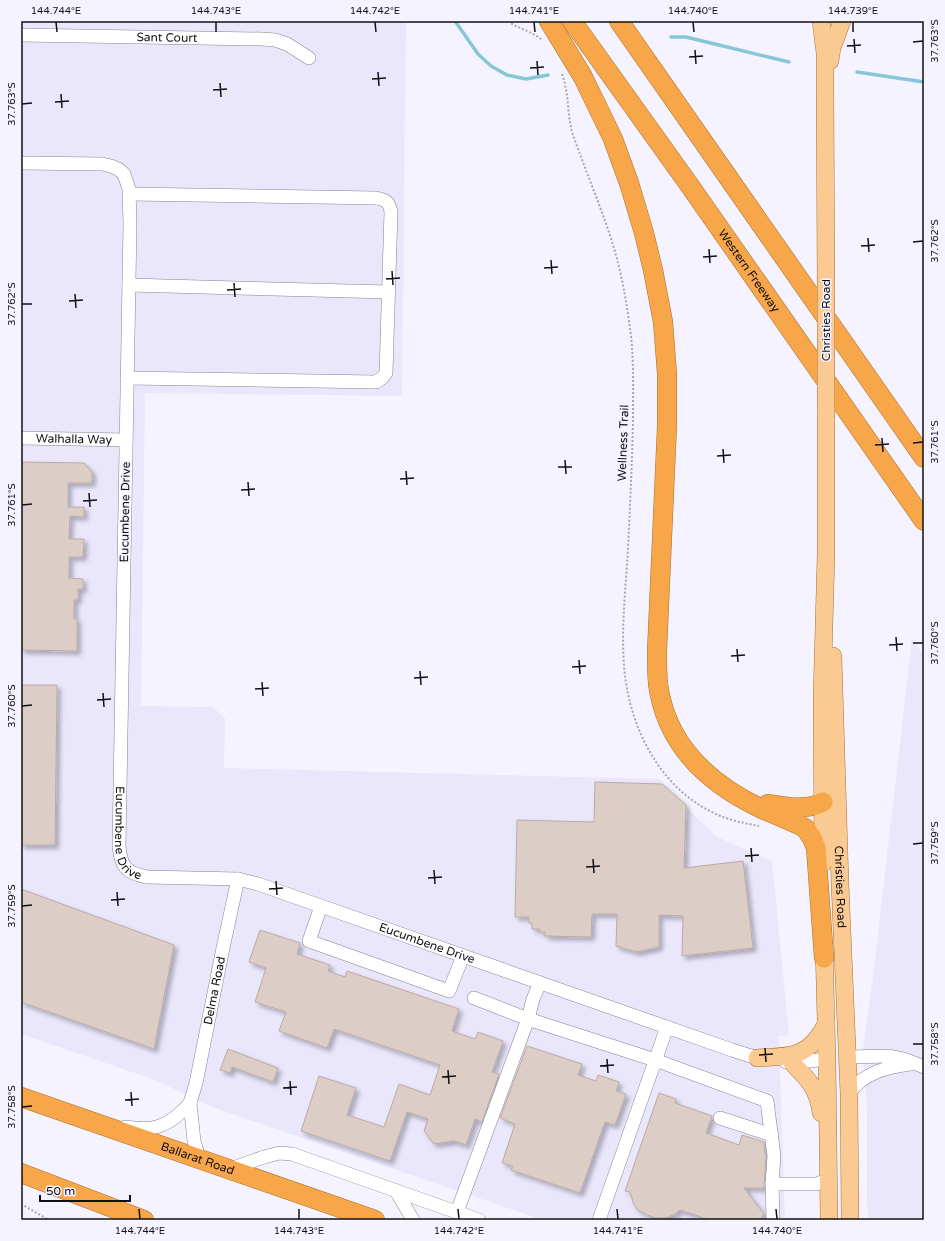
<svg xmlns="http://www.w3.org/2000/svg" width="945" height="1241" font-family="'Varela Round',sans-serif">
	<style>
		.built { fill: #eae6fc }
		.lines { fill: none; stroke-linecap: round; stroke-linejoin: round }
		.stream { stroke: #85c7d8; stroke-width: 3.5 }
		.building { fill: #ddcdc7; stroke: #baaba5; filter: url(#shadow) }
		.minor-casing { stroke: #858390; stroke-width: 14 }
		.major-casing { stroke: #a67236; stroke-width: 18 }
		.highway-casing { stroke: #a67236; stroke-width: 20 }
		.path { stroke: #a8a6b0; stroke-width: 2; stroke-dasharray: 2 2; stroke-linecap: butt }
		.minor { stroke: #fff; stroke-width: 13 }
		.major { stroke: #faca92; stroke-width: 17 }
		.highway { stroke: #f7a649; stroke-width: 19 }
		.major-bridge-casing { stroke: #a67236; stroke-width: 18; stroke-linecap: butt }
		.major-bridge { stroke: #faca92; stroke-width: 17 }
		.ticks { fill: none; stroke: #101014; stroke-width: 1.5 }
		.labels { text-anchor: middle; stroke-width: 3; stroke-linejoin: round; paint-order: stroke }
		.street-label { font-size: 12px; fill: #101014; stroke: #f5f3ff }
		.neatline { fill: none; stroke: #101014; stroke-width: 1.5 }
		.ticks-label { font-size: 10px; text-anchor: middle; fill: #101014 }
	</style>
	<defs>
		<filter id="shadow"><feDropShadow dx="3.5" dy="3.5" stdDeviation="2" flood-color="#0004"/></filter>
	</defs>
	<rect width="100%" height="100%" fill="#f5f3ff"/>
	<g class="built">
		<path d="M21,21H406L402,396L145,393L141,706L213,707L225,718L224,768L660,779L677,799L717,837L772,861L789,1035L779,1036L785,1220H543L212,1107L155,1080L21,1034Z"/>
		<path d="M912,639L924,656V1220H869L867,1206V1107L863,1048L873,977Z"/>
	</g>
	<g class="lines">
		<g class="stream">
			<path d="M455,21L478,54L491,66L507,75L526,79L548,75"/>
			<path d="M671,37H686L789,62"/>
			<path d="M857,72L924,82"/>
		</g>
	</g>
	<g class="building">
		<path d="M21,462L84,463L92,472V483H68V507H84V517L70,516L69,539H84L83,557H69V578L83,579V589H78V600H74V619H77V651L21,650Z"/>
		<path d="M21,685H57L55,845H21Z"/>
		<path d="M595,782L662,784L686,805L684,868L743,861L753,948L682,956L683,916L659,915V947L637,952L616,946L617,914H592L591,937L545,936V932H540V929H532V923H529V917H515L517,820L594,822Z"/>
		<path d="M21,889L174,945L154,1049L21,1002Z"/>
		<path d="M260,930L300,943L297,954L330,965L328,971L345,977L347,971L459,1009L452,1031L475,1039L478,1032L503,1041L492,1072L499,1074L482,1122L475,1119L466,1145L454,1141L434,1144L424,1131L428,1119L407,1112L390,1161L301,1131L319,1076L356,1088L347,1115L384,1127L399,1084L430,1095L440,1065L334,1029L327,1048L279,1031L286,1012L255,1002L266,968L249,962Z"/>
		<path d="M527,1046L582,1064L578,1075L596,1081L598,1075L619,1082L616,1091L626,1094L615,1125L605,1122L580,1193L511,1170L513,1166L502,1163L515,1124L500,1118Z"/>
		<path d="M228,1049L278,1068L273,1082L232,1067L230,1073L220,1070Z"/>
		<path d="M659,1093L676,1099L675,1103L712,1116L706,1133L739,1145L742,1135L764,1142L765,1154L766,1156L764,1188H744L764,1214L762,1216V1220H710L680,1210L675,1214L666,1218H656L647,1215L638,1210L634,1205L630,1192L625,1191Z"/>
	</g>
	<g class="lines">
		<defs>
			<g id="minor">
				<path id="s1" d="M21,35L262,39L275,40L287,44L309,58"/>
				<path id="s2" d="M21,163L102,164L111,166L118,169L124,174L129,189L130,224L119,846C121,867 126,873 147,877L238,879L258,884L732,1050L757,1058L767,1059"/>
				<path d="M129,285L388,292"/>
				<path d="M127,378L376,382L382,378L386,373L391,212C389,201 386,200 376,198L130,194"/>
				<path id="s3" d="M21,438L126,440"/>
				<path d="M321,906L309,941L449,991L463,956"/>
				<path d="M474,998L528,1019L655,1060L767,1101L774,1156L772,1184L773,1220"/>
				<path d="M848,1057L889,1056L904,1059L924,1067"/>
				<path d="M786,1062L792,1063L827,1059"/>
				<path d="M849,1094C862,1073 887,1067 910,1064"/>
				<path d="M720,1118L772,1135"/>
				<path d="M125,1127C154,1132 170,1126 190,1103"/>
				<path id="s4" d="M199,1158L194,1141L190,1103L196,1083L223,948L238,879"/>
				<path d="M230,1169L264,1157L279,1153L292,1154L479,1220"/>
				<path d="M772,1184H817L829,1179"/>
				<path d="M396,1191L413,1220"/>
				<path d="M457,1212L528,1019L533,999L540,983"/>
				<path d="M599,1220L667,1027"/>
			</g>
			<g id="major">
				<path d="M821,21L825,53V87L826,289"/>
				<path d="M830,61L832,48L842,21"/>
				<path id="s5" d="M833,656L840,884L849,1094L850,1220"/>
				<path d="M823,863L822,697L826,554V409"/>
				<path d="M824,946L827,1059L829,1220"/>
				<path d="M757,1058C791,1056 809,1058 826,1024"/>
				<path d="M792,1063C809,1080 818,1089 821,1113"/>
			</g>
			<g id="highway">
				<path d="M549,21L583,77L613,139L629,183L644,233L653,270L663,322L667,374V426L657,651C657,662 657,673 658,684C666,744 708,783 760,808C775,815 790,820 805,828L812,838L816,848L824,958"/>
				<path id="s6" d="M572,21L690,186L924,521"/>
				<path d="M619,21L924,458"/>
				<path d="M768,804C785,807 806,811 823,802"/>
				<path id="s7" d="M21,1097L375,1220"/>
				<path d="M21,1173L144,1220"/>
			</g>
		</defs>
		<use href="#minor" class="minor-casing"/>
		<use href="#major" class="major-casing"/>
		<use href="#highway" class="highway-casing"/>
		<g class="path">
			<path d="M508,21C518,29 532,31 542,40"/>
			<path d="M562,74C569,93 567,113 572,132C585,170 601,206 613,245C622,274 627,305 631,336C634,364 633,393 633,421C632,464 630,506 628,549C626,587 621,626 624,665C628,724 658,787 714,813C728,820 744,823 759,826"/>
			<path d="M21,1204L49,1220"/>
		</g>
		<use href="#minor" class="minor"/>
		<use href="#major" class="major"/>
		<use href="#highway" class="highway"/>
		<defs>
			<path id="major-bridge" d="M826,409V289"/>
		</defs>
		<use href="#major-bridge" class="major-bridge-casing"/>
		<use href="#major-bridge" class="major-bridge"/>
	</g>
	<path class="ticks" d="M56,22L57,32M216,22V32M375,22L376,32M534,22L535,32M693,22L694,32M853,22V32M854,39L855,53M913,42L923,41M847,46L861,45M695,50L696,64M689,57L703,56M537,61L538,75M530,68L544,67M378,72L379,86M372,79L386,78M220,83L221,97M213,90L227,89M61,94L62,108M55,102L69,101M22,104L32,103M868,238L869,252M913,242L923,241M861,246L875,245M709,249L710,263M703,257L717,256M551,260L552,274M544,268L558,267M392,271L393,285M386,279L400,278M234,283L235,297M227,290L241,289M75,294L76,308M69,301L83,300M22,304H32M882,438L883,452M913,443L923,442M875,445L889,444M723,449L724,463M717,456L731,455M565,460L566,474M558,467H572M406,471L407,485M400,479L414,478M248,482L249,496M241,490L255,489M89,493L90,507M83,501L97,500M22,505L32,504M896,637L897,651M913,643H923M889,645L903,644M737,649L738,662M731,656L745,655M579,660L580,674M572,667L586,666M420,671L421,685M414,678L428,677M262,682L263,696M255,689L269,688M103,693L104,707M97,700L111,699M22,706L32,705M913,844L923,843M751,848L752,862M745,856L759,855M593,859L594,873M586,867L600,866M434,870L435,884M428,878L442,877M276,881L277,895M269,889L283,888M117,892L118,906M111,900L125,899M22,906L32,905M913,1044H923M765,1048L766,1062M759,1055L773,1054M607,1059L608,1073M600,1066L614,1065M448,1070L449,1084M442,1077L456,1076M290,1081L291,1095M283,1088L297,1087M131,1092L132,1106M125,1100L139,1099M22,1107L32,1106M139,1209L140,1219M299,1209V1219M458,1209L459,1219M617,1209L618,1219M776,1209L777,1219"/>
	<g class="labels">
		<g class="street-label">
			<text dy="4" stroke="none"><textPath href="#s1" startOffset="146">Sant Court</textPath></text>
			<text dy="4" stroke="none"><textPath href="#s6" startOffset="306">Western Freeway</textPath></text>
			<text transform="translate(826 320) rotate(-90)" y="4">Christies Road</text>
			<text dy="4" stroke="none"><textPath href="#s3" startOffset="53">Walhalla Way</textPath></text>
			<text transform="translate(623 443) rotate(-88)" y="4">Wellness Trail</text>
			<text transform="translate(125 512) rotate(-89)" y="4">Eucumbene Drive</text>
			<text dy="4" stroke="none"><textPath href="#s2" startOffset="769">Eucumbene Drive</textPath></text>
			<text dy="4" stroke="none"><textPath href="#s5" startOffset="231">Christies Road</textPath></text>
			<text dy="4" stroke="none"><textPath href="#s2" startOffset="1116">Eucumbene Drive</textPath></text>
			<text dy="4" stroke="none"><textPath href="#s4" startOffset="171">Delma Road</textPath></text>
			<text dy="4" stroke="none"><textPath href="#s7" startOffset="187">Ballarat Road</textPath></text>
		</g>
	</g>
	<rect width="945" height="1241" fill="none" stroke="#f5f3ff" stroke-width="44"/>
	<path d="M40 1195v6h90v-6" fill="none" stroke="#101014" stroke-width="2"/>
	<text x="46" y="1195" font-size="12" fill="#101014" stroke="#f5f3ff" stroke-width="3" paint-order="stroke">50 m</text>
	<rect x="22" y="22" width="901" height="1197" class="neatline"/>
	<g class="ticks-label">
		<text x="56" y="14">144.744°E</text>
		<text x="216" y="14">144.743°E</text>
		<text x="375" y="14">144.742°E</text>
		<text x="534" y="14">144.741°E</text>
		<text x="693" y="14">144.740°E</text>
		<text x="853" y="14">144.739°E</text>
		<text transform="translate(934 41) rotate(-90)" y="4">37.763°S</text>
		<text transform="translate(11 104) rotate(-90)" y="4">37.763°S</text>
		<text transform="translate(934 241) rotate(-90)" y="4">37.762°S</text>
		<text transform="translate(11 304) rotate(-90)" y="4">37.762°S</text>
		<text transform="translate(934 442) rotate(-90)" y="4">37.761°S</text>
		<text transform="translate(11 505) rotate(-90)" y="4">37.761°S</text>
		<text transform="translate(934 643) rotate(-90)" y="4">37.760°S</text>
		<text transform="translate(11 706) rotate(-90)" y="4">37.760°S</text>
		<text transform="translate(934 843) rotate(-90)" y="4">37.759°S</text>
		<text transform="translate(11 906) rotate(-90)" y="4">37.759°S</text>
		<text transform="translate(934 1044) rotate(-90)" y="4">37.758°S</text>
		<text transform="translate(11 1107) rotate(-90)" y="4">37.758°S</text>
		<text x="140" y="1234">144.744°E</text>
		<text x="299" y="1234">144.743°E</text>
		<text x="459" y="1234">144.742°E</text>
		<text x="618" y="1234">144.741°E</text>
		<text x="777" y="1234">144.740°E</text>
	</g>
</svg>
